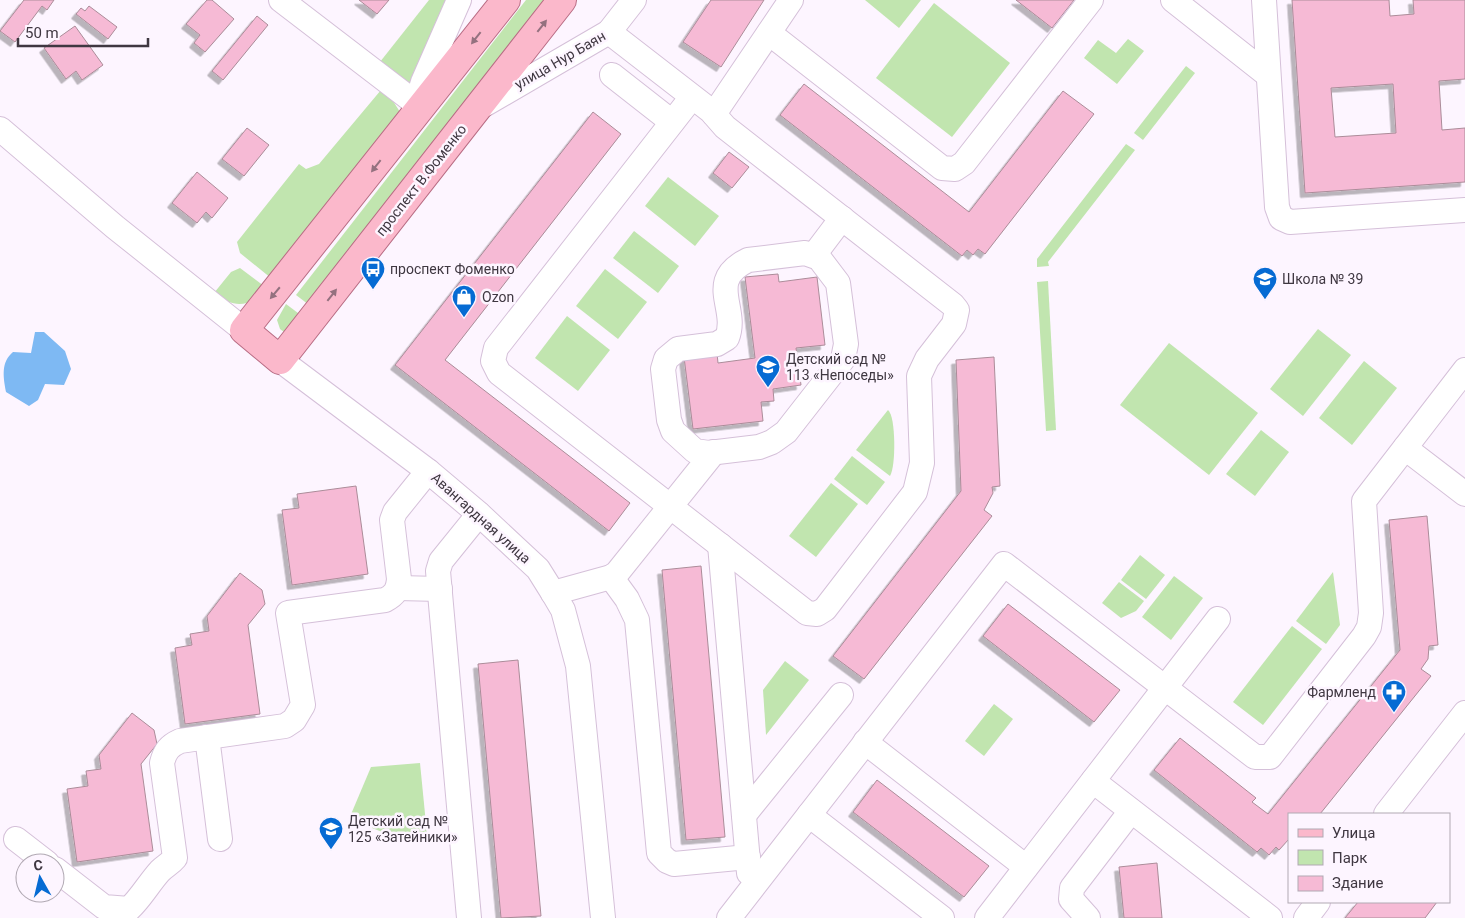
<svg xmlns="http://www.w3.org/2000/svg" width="1465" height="918" font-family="Roboto,sans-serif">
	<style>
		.green { fill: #c1e5af }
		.water { fill: #7eb9f3 }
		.building { fill: #f6bad5; stroke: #ab8c99; fill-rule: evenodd; filter: url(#shadow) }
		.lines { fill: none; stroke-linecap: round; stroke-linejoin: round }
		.minor-casing { stroke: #d5c0d9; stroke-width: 26 }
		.major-casing { stroke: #b86c84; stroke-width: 30 }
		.minor { stroke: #fff; stroke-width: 24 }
		.major { stroke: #fbb8cb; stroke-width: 28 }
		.oneway { fill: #94717f }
		.labels { text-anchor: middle; stroke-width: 5; stroke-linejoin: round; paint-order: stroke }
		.street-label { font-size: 14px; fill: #3f3741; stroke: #fdf5ff }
		.poi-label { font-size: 14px; fill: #3f3741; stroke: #fdf5ff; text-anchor: start }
	</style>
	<defs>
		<filter id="shadow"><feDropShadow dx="-4.5" dy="4.5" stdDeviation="0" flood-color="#0004"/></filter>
	</defs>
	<rect width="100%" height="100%" fill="#fdf5ff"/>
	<g class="green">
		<path d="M429,0H453L413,81L409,84L376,67Z"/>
		<path d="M526,0H555L313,308L296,295Z"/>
		<path d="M865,0H921L899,28Z"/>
		<path d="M934,3L1010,63L952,137L876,78Z"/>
		<path d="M1128,39L1144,51L1117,84L1084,58L1098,40L1116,53Z"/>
		<path d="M1186,66L1195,73L1143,140L1134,133Z"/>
		<path d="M381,90L393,101L400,112L277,283L240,253L237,242L299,164L306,169L319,164Z"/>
		<path d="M1126,144L1135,150L1048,262L1049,266L1037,267V259Z"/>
		<path d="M668,177L719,216L695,246L645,206Z"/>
		<path d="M634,231L679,266L658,293L613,258Z"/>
		<path d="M240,268L272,292C248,304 237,311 214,293L231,272Z"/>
		<path d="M605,269L647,302L618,339L576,306Z"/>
		<path d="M1048,281L1056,430L1046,431L1037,282Z"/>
		<path d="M286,304L306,319L284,332L280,329L277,320Z"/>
		<path d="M567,316L610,350L578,391L535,358Z"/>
		<path d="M1318,329L1351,355L1303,416L1270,389Z"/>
		<path d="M1169,343L1258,413L1209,475L1120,405Z"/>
		<path d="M1364,361L1397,388L1352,445L1319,418Z"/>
		<path d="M888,410C896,416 896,467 890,476L856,450Z"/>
		<path d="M1261,430L1289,452L1255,496L1226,474Z"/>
		<path d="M852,456L885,482L867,505L834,479Z"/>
		<path d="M831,483L858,504L816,557L789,536Z"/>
		<path d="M1140,555L1165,575L1146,599L1121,580Z"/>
		<path d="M1333,572L1340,625L1326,644L1296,621Z"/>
		<path d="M1174,576L1203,598L1171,640L1142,617Z"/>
		<path d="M1119,582L1144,601L1136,611L1121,618L1102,603Z"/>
		<path d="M1292,626L1322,649L1263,725L1233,702Z"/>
		<path d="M785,661L809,680L766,735L763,690Z"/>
		<path d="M994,704L1013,719L984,756L965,741Z"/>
		<path d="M420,763L427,834L395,837L349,819L371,767Z"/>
	</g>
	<path class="water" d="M35,332H44L65,351L71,369L64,385L45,384L38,400L29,406L6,392C3,376 1,362 13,352L31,353Z"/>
	<g class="building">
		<path d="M24,0H54L47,10L42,6L15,42L0,31Z"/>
		<path d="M207,0H212L234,19L205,52L194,43L200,35L186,24Z"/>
		<path d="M359,0H389L377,14Z"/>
		<path d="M711,0H764L721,67L683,42Z"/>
		<path d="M1016,0H1074L1052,28Z"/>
		<path d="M1292,0H1389L1390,16L1414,14L1413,0H1465V79L1439,81L1442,130L1465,128V182L1305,193ZM1393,84L1396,133L1335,137L1331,88Z"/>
		<path d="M89,6L117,27L108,39L76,14L81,8L85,11Z"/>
		<path d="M257,16L268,25L223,80L212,71Z"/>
		<path d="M75,26L103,65L82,80L76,71L66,79L44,48Z"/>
		<path d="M804,84L969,212L1063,91L1094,114L985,254L978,249L973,255L967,250L962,256L780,115Z"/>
		<path d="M593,112L621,134L445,360L630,503L609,531L395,365Z"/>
		<path d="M247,128L269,145L244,176L222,159Z"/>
		<path d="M729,152L749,167L732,188L713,173Z"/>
		<path d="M197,172L228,198L212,218L206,212L197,223L172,203Z"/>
		<path d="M778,274L779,282L817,277L825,345L796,348L801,385L773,389L774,401L761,402L763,421L693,429L684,357L717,353L718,363L755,358L745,277Z"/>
		<path d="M994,357L1000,486L992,487L993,493L984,510L992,516L864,679L833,656L961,491L956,360Z"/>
		<path d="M356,486L368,574L292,585L282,510L299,508L297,494Z"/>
		<path d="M1427,516L1438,645L1429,646L1428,659L1421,669L1431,676L1320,814H1289V839L1279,850L1276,847L1269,855L1261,848L1257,852L1154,770L1180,738L1256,798L1252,802L1268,814L1400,650L1389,520Z"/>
		<path d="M701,566L725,837L686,840L662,570Z"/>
		<path d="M240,573L262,590L265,604L248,625L260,714L185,724L175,648L192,645L190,634L209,631L207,616Z"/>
		<path d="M1008,604L1120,690L1094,722L983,636Z"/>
		<path d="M518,660L541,916L501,918L478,664Z"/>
		<path d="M132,713L154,730L157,744L141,764L153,851L77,862L67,789L88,786L86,771L101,769L99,755Z"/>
		<path d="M877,780L989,866L964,897L853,812Z"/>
		<path d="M1157,863L1162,918H1124L1119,867Z"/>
		<path d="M1358,902H1437L1425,918H1345Z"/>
	</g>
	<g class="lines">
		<defs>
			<g id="minor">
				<path d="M281,0L422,108"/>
				<path d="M1173,0L1268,75"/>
				<path d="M1264,0L1277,207L1281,218L1290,222L1465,210"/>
				<path d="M609,32L711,111L725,127L953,305L957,310L954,324L927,359L919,376L922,463L915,492L825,609L817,614L807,613L499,373L493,361L496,348L692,97"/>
				<path d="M769,33L942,168L955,169L964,163L1091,0"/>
				<path d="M612,75L672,122"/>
				<path d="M482,106L609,32L634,0"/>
				<path d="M413,114L423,82L459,0"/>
				<path d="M714,114L791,0"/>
				<path d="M0,129L115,227L244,330"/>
				<path d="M805,253L819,258L838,283L846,344L843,359L786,432L772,442L759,447L709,453L695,451L673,431L669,420L663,369L666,359L678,349L717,344L727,338C739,308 705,281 748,260Z"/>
				<path d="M814,255L842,218"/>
				<path d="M280,360L428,471L479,514L538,569L553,593L563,610L578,666L603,918"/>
				<path d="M1405,448L1465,494"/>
				<path d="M720,545L749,873"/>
				<path d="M611,577L627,599L637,620L659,853L667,861L674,864L748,857"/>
				<path d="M398,588L440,589"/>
				<path d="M553,593L611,577L617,573L714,452"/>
				<path d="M207,737L220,839"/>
				<path d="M865,742L1026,867"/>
				<path d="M1093,781L1270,918"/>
				<path d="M1386,814L1465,713"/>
				<path d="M744,815L841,695"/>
				<path d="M809,815L942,918"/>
				<path d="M16,839L47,863"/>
				<path d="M55,869L104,907L129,909C141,898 149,883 160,871C165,866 170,864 175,858L162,763C165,751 169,746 180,741L285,726L294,720L303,705L288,613L385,600C395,595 398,590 399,579L392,520L395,512L428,471"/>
				<path d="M469,918L438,571L441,561L479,514"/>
				<path d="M729,918L1004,564L1255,757H1270L1364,636L1369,627L1371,613L1364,501L1465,370"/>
				<path d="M987,918L1218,619"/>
				<path d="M1088,918L1071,899L1072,888L1131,811"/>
				<path d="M1306,918L1318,902"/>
			</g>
			<path id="major" d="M506,0L244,330L280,360L562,0"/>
		</defs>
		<use href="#minor" class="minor-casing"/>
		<use href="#major" class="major-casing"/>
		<use href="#minor" class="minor"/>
		<use href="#major" class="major"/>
	</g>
	<defs><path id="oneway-solid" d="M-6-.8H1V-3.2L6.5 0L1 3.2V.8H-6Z" transform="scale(1.25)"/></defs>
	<g class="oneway">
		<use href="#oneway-solid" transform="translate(542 26) rotate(-52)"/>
		<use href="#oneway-solid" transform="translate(476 38) rotate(128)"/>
		<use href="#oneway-solid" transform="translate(376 166) rotate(128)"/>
		<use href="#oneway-solid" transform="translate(275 293) rotate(130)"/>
		<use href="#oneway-solid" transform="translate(332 295) rotate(-52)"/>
	</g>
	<defs>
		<symbol id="bus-pin" viewBox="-11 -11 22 30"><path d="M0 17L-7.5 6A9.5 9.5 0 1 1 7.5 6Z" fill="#066bd3" stroke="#fdf5ff"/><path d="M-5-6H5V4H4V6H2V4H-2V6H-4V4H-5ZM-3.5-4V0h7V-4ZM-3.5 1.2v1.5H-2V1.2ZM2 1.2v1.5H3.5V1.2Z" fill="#fff"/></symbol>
		<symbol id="school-pin" viewBox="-11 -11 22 30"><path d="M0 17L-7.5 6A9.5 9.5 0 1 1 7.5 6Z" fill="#066bd3" stroke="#fdf5ff"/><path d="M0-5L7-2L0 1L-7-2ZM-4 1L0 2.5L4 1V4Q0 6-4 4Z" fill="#fff"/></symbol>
		<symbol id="shop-pin" viewBox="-11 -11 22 30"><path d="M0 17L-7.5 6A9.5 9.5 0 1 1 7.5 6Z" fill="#066bd3" stroke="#fdf5ff"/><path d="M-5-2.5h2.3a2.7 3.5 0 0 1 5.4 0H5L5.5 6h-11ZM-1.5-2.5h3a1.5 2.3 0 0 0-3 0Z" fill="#fff"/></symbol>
		<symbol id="pharmacy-pin" viewBox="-11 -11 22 30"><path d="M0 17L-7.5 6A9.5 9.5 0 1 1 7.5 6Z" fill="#066bd3" stroke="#fdf5ff"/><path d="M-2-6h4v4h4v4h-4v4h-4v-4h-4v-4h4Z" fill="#fff"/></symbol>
	</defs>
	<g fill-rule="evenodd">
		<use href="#bus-pin" x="359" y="255" width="28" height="38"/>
		<use href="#school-pin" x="1251" y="265" width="28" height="38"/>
		<use href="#shop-pin" x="450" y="283" width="28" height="38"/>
		<use href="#school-pin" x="754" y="353" width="28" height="38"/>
		<use href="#pharmacy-pin" x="1380" y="678" width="28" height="38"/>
		<use href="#school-pin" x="317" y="815" width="28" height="38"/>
	</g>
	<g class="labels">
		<g class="street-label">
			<text transform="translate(560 60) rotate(-30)" y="5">улица Нур Баян</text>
			<text transform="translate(421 180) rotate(-52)" y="5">проспект В.Фоменко</text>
			<text transform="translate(481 518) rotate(42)" y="5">Авангардная улица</text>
		</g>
		<g class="poi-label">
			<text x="390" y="274">проспект Фоменко</text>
			<text x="1282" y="284">Школа № 39</text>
			<text x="482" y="302">Ozon</text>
			<text x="786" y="364">Детский сад №<tspan x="786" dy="16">113 «Непоседы»</tspan></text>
			<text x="1376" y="697" text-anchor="end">Фармленд</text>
			<text x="348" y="826">Детский сад №<tspan x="348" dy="16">125 «Затейники»</tspan></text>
		</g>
	</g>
	<rect x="1288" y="813" width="162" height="90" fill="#fdf5ff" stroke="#b1a9b3"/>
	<rect x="1298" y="829" width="25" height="8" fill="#fbb8cb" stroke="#b1a9b3"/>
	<text x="1332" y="838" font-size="15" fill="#3f3741">Улица</text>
	<rect x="1298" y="850" width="25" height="15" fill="#c1e5af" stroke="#b1a9b3"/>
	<text x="1332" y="863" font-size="15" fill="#3f3741">Парк</text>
	<rect x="1298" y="876" width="25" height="15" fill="#f6bad5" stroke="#b1a9b3"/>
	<text x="1332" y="888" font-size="15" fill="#3f3741">Здание</text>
	<g transform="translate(40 878) rotate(352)"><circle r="24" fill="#fdf5ff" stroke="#b1a9b3"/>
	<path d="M0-4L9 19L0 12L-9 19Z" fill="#066bd3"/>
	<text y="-8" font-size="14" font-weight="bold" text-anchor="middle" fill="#3f3741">С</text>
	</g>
	<path d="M18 38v8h130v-8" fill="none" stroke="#3f3741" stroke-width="2.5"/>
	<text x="25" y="38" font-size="15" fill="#3f3741" stroke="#fdf5ff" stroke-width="4" paint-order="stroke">50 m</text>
</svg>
